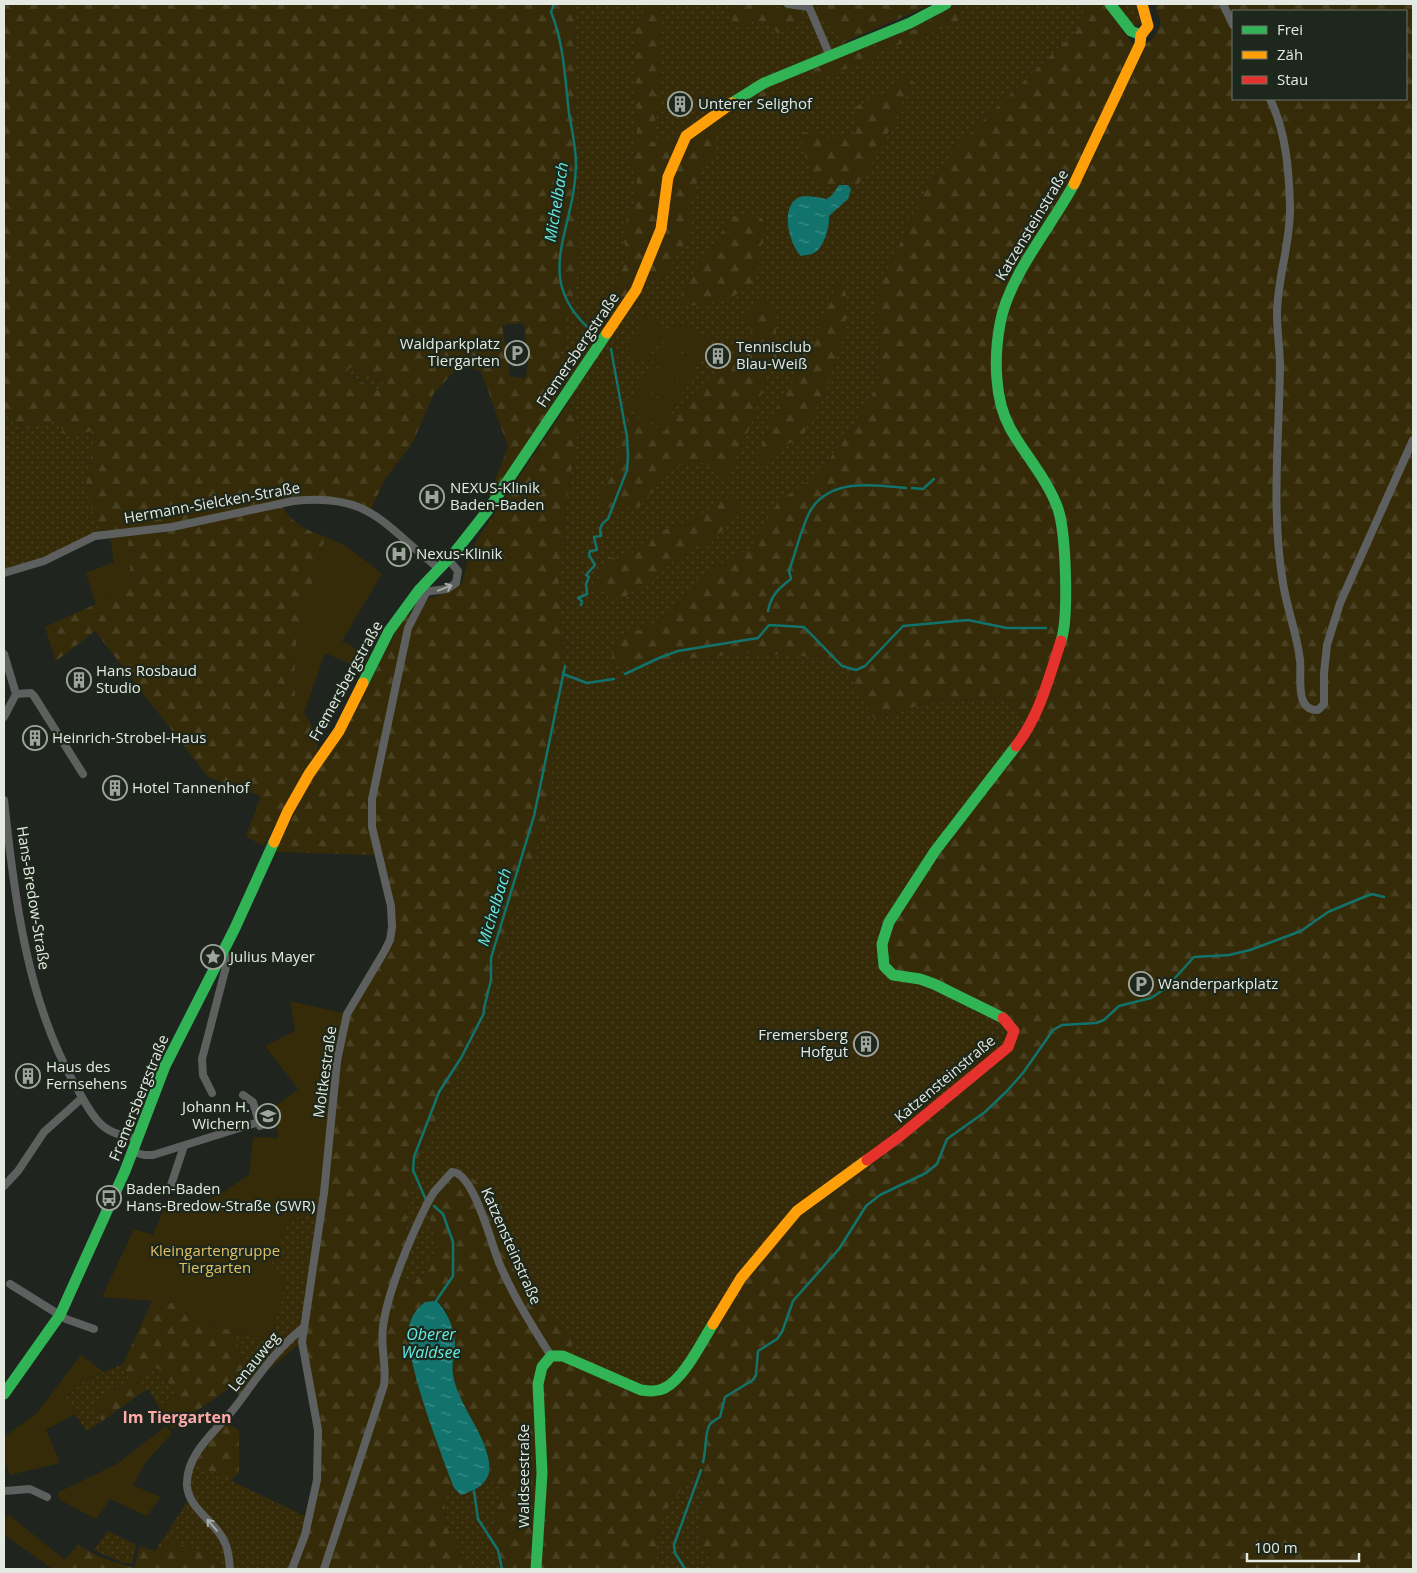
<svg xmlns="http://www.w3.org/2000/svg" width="1417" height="1573" font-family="'Open Sans',sans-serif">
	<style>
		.grass { fill: url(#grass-dots) }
		.forest { fill: url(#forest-firs); fill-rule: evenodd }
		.garden { fill: #352b08 }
		.water { fill: url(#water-ripples) }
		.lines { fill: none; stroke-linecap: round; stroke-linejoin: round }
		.stream { stroke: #11736c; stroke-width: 2.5 }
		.street { stroke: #5d605e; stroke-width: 8 }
		.fast { stroke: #30b455; stroke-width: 11 }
		.slow { stroke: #ff9f0a; stroke-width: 11 }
		.jam { stroke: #e5322d; stroke-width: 11 }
		.oneway { stroke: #a7aca7 }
		.labels { text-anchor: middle; stroke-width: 4.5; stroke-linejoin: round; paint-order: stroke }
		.poi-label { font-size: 15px; fill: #e4eae2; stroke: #1d271b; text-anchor: start }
		.street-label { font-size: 15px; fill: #e4eae2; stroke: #1d271b }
		.park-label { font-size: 15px; fill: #e1c063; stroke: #1d271b }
		.water-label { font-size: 16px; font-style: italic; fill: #66ebe0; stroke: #1d271b }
		.neighbourhood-label { font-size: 16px; font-weight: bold; fill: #fea9ac; stroke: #1d271b }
	</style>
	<defs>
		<pattern id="grass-dots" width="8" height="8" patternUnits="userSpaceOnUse" patternTransform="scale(1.25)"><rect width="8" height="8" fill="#352b08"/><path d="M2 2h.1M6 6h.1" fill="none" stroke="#484020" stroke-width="1.8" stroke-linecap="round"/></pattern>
		<pattern id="forest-firs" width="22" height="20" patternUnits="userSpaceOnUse" patternTransform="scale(1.25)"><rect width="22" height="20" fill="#352b08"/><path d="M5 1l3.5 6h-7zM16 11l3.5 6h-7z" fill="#484020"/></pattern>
		<pattern id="water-ripples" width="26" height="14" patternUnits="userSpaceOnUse" patternTransform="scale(1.25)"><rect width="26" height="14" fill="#11736c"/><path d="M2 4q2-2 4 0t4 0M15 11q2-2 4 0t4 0" fill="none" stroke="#3f8e88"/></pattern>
	</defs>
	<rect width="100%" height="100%" fill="#1f241e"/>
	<g class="grass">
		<path d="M574,4H815L845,42L846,54L956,4H1086L1077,30L958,145L924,193L879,287L877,300L879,383L864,410L820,473L807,483L749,549L713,568L689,596L680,601L673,612C666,614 665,616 659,620C648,628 632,632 619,635L611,666L752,653L841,659L875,720L925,703L1007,698L1034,731L938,853L904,977L1000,1016L1014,1035L697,1354L655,1391L571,1359L573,1336L553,1322L533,1289L498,1197L427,1208L438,1251L423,1275L402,1290L410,1174L445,1101L485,1000L547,817L563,649L559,579L566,506L578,428L559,361L578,273Z"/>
		<path d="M1126,4H1136L1141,24L1133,26L1119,7Z"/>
		<path d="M350,367L386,384L381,391L345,373Z"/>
		<path d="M4,411L17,427L58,420L96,429L86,484L104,535L44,561L4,573Z"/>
		<path d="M324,1191L302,1342L250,1385L233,1331L267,1341L272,1252L287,1227Z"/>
		<path d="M123,1364L130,1379L92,1406L102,1421L87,1431L64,1399L85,1380Z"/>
		<path d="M157,1366L177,1395L158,1406L149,1389L143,1392L135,1381Z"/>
		<path d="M192,1462L309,1518L292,1569H225L202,1551L163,1539L190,1497L187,1486Z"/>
		<path d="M698,1470L704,1475L700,1542L715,1569H658L656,1553L660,1517L681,1490L690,1473Z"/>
		<path d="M487,1479L501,1487L493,1532L500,1569H469L448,1530L443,1494L454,1488L462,1495L474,1491Z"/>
		<path d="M108,1531L136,1545L132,1564L121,1562L94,1550Z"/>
	</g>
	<g class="forest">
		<path d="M4,4H574L578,273L559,361L565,383L496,499L489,495L508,447L481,371L460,365L434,393L413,442L385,479L370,511L351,503L281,504C289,522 308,531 326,537L297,633L294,684L296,699L313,728L318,749L263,846L246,836L261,796L208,777L95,631L56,661L45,627L96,604L131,583L127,534L104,535L94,517L86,484L96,430L65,437L58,420L17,427L4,411ZM524,323L528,364L525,379L510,376L502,325ZM350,367L385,383L386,384L380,391L345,374Z"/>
		<path d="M649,4H662L658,106L651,143L676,137L681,140C666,196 654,253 623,303L617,298L616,282L628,258L623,236L627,217L635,201L637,180L631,165L637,135L634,25Z"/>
		<path d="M729,4H762L779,12L794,9L801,19L778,34L771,25L753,20L749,27H733Z"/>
		<path d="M815,4H933L845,42Z"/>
		<path d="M958,4H961V19L919,39L887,48L859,64L817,79L812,70L915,29Z"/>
		<path d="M1086,4L1104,5L1135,47C1151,45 1154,37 1161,23L1154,4H1413V1569H715L700,1542L704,1476L698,1470L690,1473L681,1490L660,1517L656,1553L658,1569H500L493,1532L501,1487L487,1479L489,1469L488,1453L458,1395L451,1369L455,1344L445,1308L435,1301L425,1302L408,1345L432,1428L454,1488L443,1494L448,1530L469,1569H292L305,1535L319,1451L302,1342L347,1014L390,940L392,927L378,855L275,852L315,772L341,737L406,612L419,615L428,599L451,591L462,583L471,549L570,400L578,428L566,506L559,579L563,649L547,817L485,1000L445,1101L410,1174L402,1289L423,1275L438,1251L427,1208L460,1169L498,1197L533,1289L553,1322L573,1336L571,1359L630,1387H666L741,1278L784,1225L1012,1041L1000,1016L888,971L883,939L938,854L1034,731L1007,698L925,703L875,720L841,659L752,653L611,666V659L619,635C632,632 648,628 659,620C665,616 666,614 673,612L680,601L689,596L713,568L749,549L779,501L820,473L864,410L879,383L877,300L879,287L924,193L958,145L1077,30ZM1233,11H1406V99H1233Z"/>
		<path d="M806,72L809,76L784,84L747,108L744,100Z"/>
		<path d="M908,77L916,84L906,94L880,150L858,185L844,177L838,183L823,189C808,174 804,154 801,133L815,130L820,138L849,137L856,132L858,121L854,107L880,96L893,84Z"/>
		<path d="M735,103L740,112L723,123L715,133L717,142L715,152L703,163L690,204V234L686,243L666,273L636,290L661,229L668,177L686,136Z"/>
		<path d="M733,216L762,218L766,228L756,265L759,270C756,274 754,280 751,284C740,299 697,307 679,306L684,286Z"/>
		<path d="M843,282L847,299L845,331L829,381L819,405L811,416L804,435L777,450L767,465L756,460L775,411L798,373L804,353L815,343L822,319L833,299V285Z"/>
		<path d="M763,300L772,306L777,339L776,361L767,377L750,427L727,479L705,463L682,464L667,475L639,507L602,508L601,493C620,469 623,441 628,411L646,423L665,431L680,406L709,378L732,363L751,332L745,314Z"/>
		<path d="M728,498L741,504L739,508L721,532L709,538L703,544L691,548L625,597L620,599L596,588L606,556L618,559L631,554L651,535L690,520Z"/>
		<path d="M152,1301L179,1303L188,1318L233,1331L250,1385L242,1398L231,1387L191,1415L157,1366L135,1381L143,1392L102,1421L92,1406L130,1379L123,1364Z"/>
		<path d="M223,1421L239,1430V1473L230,1481L192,1462Z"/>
		<path d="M163,1539L202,1551L225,1569H57L78,1545L100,1557L134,1568L140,1546L155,1551Z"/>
	</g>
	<g class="garden">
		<path d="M646,316L666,329L645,363L626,352Z"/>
		<path d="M676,320L712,340L700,361L664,341Z"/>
		<path d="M663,343L699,362L688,383L652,364Z"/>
		<path d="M651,365L687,385L676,405L640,386Z"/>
		<path d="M638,387L674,407L663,428L627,408Z"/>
		<path d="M127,536L131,583L96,604L86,573L114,562L110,538Z"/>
		<path d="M326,537L346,546L382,574L342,641L368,655L362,669L325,653L304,713L296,699L294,683L297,633Z"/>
		<path d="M290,1001L347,1014L337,1061L324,1191L287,1227L272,1252L271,1264L286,1282L268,1341L188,1318L179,1303L102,1297L134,1229L153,1235L169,1197L195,1207L227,1190L249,1174L253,1137L278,1138L276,1106L298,1089L265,1046L295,1031Z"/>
		<path d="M81,1355L104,1372L85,1380L64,1399L75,1414L46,1430L60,1463L10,1475L4,1458V1437L37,1413Z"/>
		<path d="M177,1395L191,1415L172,1429L158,1406Z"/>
		<path d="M166,1426L172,1433L146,1462L133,1485L161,1497L147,1516L110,1499L96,1519L60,1500L57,1493L117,1464Z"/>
		<path d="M9,1515L65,1560L57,1569H53L4,1535V1522Z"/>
	</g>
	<g class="water">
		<path d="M839,185H848L851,189L848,199L829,216C830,226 824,248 814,253C810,255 805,255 801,256C789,244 779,205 800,197C807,194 819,198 827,199L833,194Z"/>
		<path d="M436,1301C447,1310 455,1330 455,1345C454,1362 450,1365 455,1383C462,1410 493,1445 489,1472C487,1485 473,1491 461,1495L454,1488C442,1455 401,1354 410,1323C413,1313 418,1308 425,1302Z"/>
	</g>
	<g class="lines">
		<g class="stream">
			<path d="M554,4L551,12C564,43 565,79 569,113C572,130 576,148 576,165C575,233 529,279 595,334"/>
			<path d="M912,488L923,489L934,479"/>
			<path d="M581,605L582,601L578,598L587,594L586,584L589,577L586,575L595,565L589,555L590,551L597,550L594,537L601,536C599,527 601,524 608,519L627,470L628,456L627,437L611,349"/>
			<path d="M768,611C771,595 779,588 791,579L789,571C795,555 803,521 812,508C833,478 875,485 906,488"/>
			<path d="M563,674L587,683L614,679"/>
			<path d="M625,674L659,658L678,651L758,638L769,625L804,627L842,666L856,670L865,666L903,626L968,620L1007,628H1046"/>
			<path d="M426,1200L413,1170L414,1157L439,1092L461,1058L484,1013V1008L491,980V958L534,816L565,666"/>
			<path d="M434,1206L443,1214L453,1242V1276L436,1301"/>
			<path d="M703,1462C706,1452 705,1430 710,1424C713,1421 717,1419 720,1417L725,1397L753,1380L756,1375L758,1351L777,1339L782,1332L793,1301L839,1249L866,1206L880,1195L926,1173L937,1164L947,1139L985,1112L1006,1092L1023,1073L1053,1030L1062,1025L1096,1023L1104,1020L1119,1006L1151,998L1166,988L1194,957L1229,955L1250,950L1301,931L1328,912L1359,899L1372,894L1384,897"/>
			<path d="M474,1491L478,1519L498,1550L502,1569"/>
			<path d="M685,1569L675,1553L674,1545L701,1470"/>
		</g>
		<g class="street">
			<path d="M788,4L809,7L830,56"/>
			<path d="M1223,4L1233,25"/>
			<path d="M1270,99C1286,132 1289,170 1290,206C1291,243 1277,278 1277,315C1277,332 1280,350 1280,367C1279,439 1271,512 1283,583C1287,609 1297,634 1300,660C1302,676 1294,711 1318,710L1324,704V673L1327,645L1340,603L1413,440"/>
			<path d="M4,573L44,561L95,536L172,527L293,501C372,492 384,527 440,569"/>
			<path d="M423,592L447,589L456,583L458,571L448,559"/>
			<path d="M4,654L16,694L4,717"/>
			<path d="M16,694L31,693L34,696L83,774"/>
			<path d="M4,800C15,898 26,998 75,1085C83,1098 91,1116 103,1126C112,1134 126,1136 138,1139"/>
			<path d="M212,1093L203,1075L202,1059L228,959L223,953"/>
			<path d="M243,1095L253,1102L260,1126"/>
			<path d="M133,1152L144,1155H153L259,1122"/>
			<path d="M4,1186L18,1171L44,1132L82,1098"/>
			<path d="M170,1188L184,1146"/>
			<path d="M10,1284L66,1319L94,1329"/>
			<path d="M4,1491L30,1489L47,1497"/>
			<path d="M230,1569C229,1561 229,1551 225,1543C217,1522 189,1510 187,1486C185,1453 218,1430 236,1406C257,1378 275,1350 303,1328"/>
			<path d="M292,1569L305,1535L317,1480L318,1430L302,1342L324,1193L337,1061L347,1014L384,952L390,940L392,927L391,906L372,827V799L408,628L426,593"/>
			<path d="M324,1569L384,1385C387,1365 380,1347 383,1327C387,1293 411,1236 427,1204L434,1192L452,1172C474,1172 492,1247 500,1265C514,1297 532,1326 551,1356"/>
		</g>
		<g class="fast">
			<path d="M1110,4L1131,31L1141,35"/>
			<path d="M732,103L764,83L910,23L946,4"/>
			<path d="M1061,641C1069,618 1066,533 1058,509C1048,480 1025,455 1010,428C994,399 994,356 1000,324C1008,277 1051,227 1074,184"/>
			<path d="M363,683L389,631L419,590L455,552L488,510L607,333"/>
			<path d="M1003,1018L934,984L920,979L893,975L884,966L882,944L889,922L935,851L1016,746"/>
			<path d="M4,1394L60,1315L125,1171L165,1066L235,928L274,842"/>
			<path d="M536,1569L542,1473L538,1384L542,1367L551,1356H563L641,1390C649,1391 657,1392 665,1388C685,1377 701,1343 713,1324"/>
		</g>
		<g class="slow">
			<path d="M1141,35L1148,26L1142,4"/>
			<path d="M1074,184L1140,44L1141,35"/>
			<path d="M607,333L636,290L661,229L668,177L686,136L732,103"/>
			<path d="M274,842L288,811L309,774L339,731L363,683"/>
			<path d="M713,1324L741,1278L797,1211L867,1160"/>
		</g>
		<g class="jam">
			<path d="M1016,746C1040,715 1049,677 1061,641"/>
			<path d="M867,1160L900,1136L1008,1047L1014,1031L1003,1018"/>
		</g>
	</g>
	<defs><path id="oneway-shaft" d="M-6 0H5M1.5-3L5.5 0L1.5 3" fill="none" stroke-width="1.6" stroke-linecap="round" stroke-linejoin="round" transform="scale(1.25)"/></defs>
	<g class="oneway">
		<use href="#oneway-shaft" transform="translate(445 588) rotate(-21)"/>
		<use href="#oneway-shaft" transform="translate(212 1525) rotate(-131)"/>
	</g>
	<defs>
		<symbol id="building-ring" viewBox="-11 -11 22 22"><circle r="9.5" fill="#1d271b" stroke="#9fa59d" stroke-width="1.5"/><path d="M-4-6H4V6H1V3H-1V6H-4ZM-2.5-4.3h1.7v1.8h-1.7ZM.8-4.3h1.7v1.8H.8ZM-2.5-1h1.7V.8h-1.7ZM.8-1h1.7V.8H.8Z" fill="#9fa59d"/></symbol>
		<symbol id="parking-ring" viewBox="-11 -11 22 22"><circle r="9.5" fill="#1d271b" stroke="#9fa59d" stroke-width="1.5"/><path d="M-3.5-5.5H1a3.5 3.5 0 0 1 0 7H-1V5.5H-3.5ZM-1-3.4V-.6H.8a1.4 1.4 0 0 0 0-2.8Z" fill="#9fa59d"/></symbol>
		<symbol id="hospital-ring" viewBox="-11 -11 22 22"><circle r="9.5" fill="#1d271b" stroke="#9fa59d" stroke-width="1.5"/><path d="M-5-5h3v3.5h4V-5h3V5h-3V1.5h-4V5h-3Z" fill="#9fa59d"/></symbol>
		<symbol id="sight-ring" viewBox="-11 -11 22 22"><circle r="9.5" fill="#1d271b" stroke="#9fa59d" stroke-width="1.5"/><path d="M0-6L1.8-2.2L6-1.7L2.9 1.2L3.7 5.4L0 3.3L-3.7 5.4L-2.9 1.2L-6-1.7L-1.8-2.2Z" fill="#9fa59d"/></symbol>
		<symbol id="school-ring" viewBox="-11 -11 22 22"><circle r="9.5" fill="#1d271b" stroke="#9fa59d" stroke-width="1.5"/><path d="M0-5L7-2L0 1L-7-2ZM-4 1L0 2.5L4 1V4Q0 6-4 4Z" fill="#9fa59d"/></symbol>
		<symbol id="bus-ring" viewBox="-11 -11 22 22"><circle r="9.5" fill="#1d271b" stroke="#9fa59d" stroke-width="1.5"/><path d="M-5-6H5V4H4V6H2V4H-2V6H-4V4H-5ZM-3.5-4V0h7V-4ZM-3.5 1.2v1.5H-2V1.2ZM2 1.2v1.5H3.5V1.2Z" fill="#9fa59d"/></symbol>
	</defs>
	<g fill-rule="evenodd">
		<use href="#building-ring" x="666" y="90" width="28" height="28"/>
		<use href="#parking-ring" x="503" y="339" width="28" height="28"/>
		<use href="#building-ring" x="704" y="342" width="28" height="28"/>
		<use href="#hospital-ring" x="418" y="483" width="28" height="28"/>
		<use href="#hospital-ring" x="385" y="540" width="28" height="28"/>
		<use href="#building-ring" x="65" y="666" width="28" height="28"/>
		<use href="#building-ring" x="21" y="724" width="28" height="28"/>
		<use href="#building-ring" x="101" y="774" width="28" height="28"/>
		<use href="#sight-ring" x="199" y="943" width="28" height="28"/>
		<use href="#parking-ring" x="1127" y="970" width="28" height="28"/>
		<use href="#building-ring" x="852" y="1030" width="28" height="28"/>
		<use href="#building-ring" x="14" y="1062" width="28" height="28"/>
		<use href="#school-ring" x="254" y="1102" width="28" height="28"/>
		<use href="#bus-ring" x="95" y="1184" width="28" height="28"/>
	</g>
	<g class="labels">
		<g class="poi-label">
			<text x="698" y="109">Unterer Selighof</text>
			<text x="500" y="349" text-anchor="end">Waldparkplatz<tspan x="500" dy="17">Tiergarten</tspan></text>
			<text x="736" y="352">Tennisclub<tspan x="736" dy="17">Blau-Weiß</tspan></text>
			<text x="450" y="493">NEXUS-Klinik<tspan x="450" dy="17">Baden-Baden</tspan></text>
			<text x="416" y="559">Nexus-Klinik</text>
			<text x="96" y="676">Hans Rosbaud<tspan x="96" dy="17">Studio</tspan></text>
			<text x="52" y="743">Heinrich-Strobel-Haus</text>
			<text x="132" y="793">Hotel Tannenhof</text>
			<text x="230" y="962">Julius Mayer</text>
			<text x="1158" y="989">Wanderparkplatz</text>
			<text x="848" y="1040" text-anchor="end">Fremersberg<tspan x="848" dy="17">Hofgut</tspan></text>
			<text x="46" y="1072">Haus des<tspan x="46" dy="17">Fernsehens</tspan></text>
			<text x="250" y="1112" text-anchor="end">Johann H.<tspan x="250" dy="17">Wichern</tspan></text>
			<text x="126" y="1194">Baden-Baden<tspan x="126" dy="17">Hans-Bredow-Straße (SWR)</tspan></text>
		</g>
		<g class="street-label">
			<text transform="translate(1032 225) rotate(-59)" y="5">Katzensteinstraße</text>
			<text transform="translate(578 350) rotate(-56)" y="5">Fremersbergstraße</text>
			<text transform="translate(212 503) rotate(-10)" y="5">Hermann-Sielcken-Straße</text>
			<text transform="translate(346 681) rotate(-61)" y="5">Fremersbergstraße</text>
			<text transform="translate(33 898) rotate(81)" y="5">Hans-Bredow-Straße</text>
			<text transform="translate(325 1072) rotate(-82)" y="5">Moltkestraße</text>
			<text transform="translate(945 1079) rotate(-40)" y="5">Katzensteinstraße</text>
			<text transform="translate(139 1098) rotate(-68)" y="5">Fremersbergstraße</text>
			<text transform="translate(511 1246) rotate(66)" y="5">Katzensteinstraße</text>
			<text transform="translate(254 1362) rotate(-51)" y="5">Lenauweg</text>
			<text transform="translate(524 1476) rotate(-90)" y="5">Waldseestraße</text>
		</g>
		<g class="park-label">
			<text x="215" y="1256">Kleingartengruppe<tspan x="215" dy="17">Tiergarten</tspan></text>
		</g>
		<g class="water-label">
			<text transform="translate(556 202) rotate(-81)" y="6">Michelbach</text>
			<text transform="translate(494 907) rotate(-73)" y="6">Michelbach</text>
			<text x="431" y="1340">Oberer<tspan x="431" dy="18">Waldsee</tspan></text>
		</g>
		<g class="neighbourhood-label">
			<text x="177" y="1423">Im Tiergarten</text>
		</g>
	</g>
	<rect width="1417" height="1573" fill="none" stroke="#e4eae2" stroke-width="10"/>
	<rect x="1232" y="10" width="175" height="90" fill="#1d271b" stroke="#6d756b"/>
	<rect x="1242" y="26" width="25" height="8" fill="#30b455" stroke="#6d756b"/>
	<text x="1277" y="35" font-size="15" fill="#e4eae2">Frei</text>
	<rect x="1242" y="51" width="25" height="8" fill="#ff9f0a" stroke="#6d756b"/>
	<text x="1277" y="60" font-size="15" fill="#e4eae2">Zäh</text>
	<rect x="1242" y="76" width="25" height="8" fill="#e5322d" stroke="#6d756b"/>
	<text x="1277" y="85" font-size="15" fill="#e4eae2">Stau</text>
	<path d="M1247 1553v8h112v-8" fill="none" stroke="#e4eae2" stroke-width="2.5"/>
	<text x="1254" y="1553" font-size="15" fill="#e4eae2" stroke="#1d271b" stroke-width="4" paint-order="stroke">100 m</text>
</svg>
